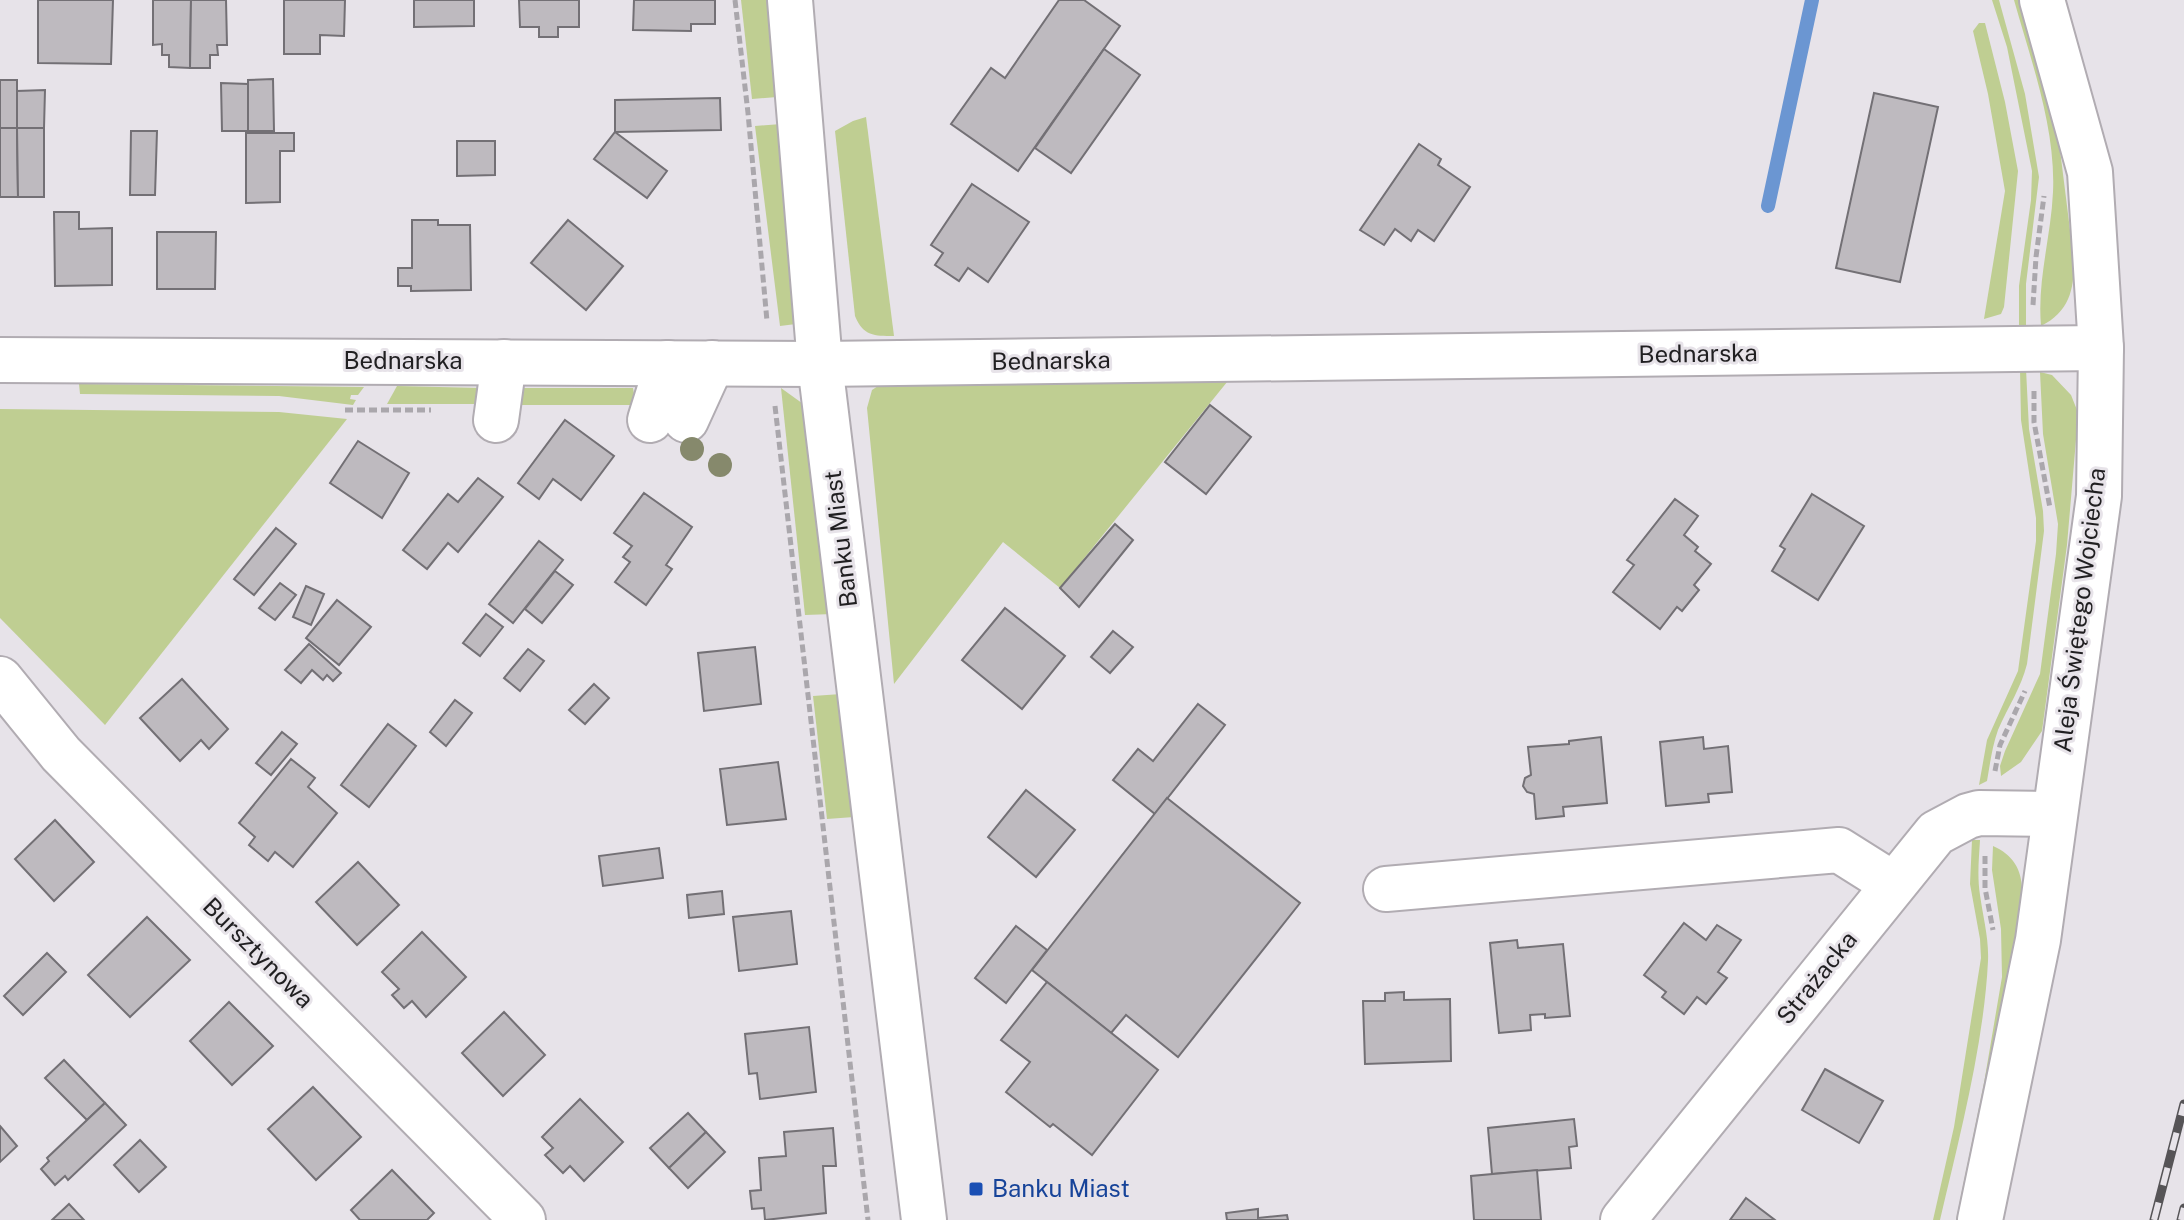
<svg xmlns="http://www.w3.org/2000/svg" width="2184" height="1220" font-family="'Public Sans',sans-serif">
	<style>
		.green { fill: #bfce92 }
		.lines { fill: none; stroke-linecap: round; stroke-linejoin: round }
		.stream { stroke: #6b96d2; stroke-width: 14 }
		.building { fill: #bebabf; stroke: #737075; stroke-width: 2 }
		.minor-casing { stroke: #b1acb2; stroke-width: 48 }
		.path { stroke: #aaa7ac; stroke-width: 5; stroke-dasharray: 8 4; stroke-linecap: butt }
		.minor { stroke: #fff; stroke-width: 44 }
		.rail-casing { stroke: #565457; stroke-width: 9 }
		.rail { stroke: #e7e3e9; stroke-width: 6; stroke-dasharray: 18; stroke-linecap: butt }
		.tree { fill: #86896c }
		.transit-dot { fill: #1a4fb4; stroke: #e7e3e9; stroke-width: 3 }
		.labels { text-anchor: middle; stroke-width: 6; stroke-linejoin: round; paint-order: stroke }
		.street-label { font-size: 24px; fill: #201f21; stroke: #e7e3e9 }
		.transit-label { font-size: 24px; fill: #164399; stroke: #e7e3e9; text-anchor: start }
	</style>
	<rect width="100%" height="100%" fill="#e7e3e9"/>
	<g class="green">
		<path d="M741,0H767L777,97L752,99Z"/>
		<path d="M1992,0H1999L2025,94L2039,177L2026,284V329H2019V286L2031,200L2032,171L2007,47Z"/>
		<path d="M2014,0H2024L2050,98L2060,150L2074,262C2074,290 2069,312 2041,326C2037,280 2051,237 2053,192C2056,128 2031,61 2014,0Z"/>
		<path d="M1979,23H1985L2005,102L2018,171L2004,307L2001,314L1984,319L2005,191L1988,94L1973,31Z"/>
		<path d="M866,117L894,336C874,336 863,336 855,316L835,131L853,121Z"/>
		<path d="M781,124L796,324L780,326L755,126Z"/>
		<path d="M2020,369H2026L2029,429L2043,511L2044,531L2027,664C2021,688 2008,707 1998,730C1992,747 1990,764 1987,781L1979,785L1987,740L2018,671L2036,541V518L2021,420Z"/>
		<path d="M1236,371L1060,588L1003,542L894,684L867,408L872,390L887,380Z"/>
		<path d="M2040,372L2052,375L2071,395L2077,410V428L2067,545L2042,731L2021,762L2001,776L2000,766L2005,751L2040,674L2056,554L2058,524L2043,434Z"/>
		<path d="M79,384L364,387L358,395H351L350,399L356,400L353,405L279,396L80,394Z"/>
		<path d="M397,386L481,388V404H387Z"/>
		<path d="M517,388H633L636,405H515Z"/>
		<path d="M781,388L806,406L833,614L805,615Z"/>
		<path d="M0,409L279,412L347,419L105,725L0,618Z"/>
		<path d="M841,694L854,817L827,819L813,696Z"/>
		<path d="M1972,840H1980C1979,858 1977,876 1980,895C1983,917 1989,938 1988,961C1984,1044 1959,1139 1940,1220H1933L1954,1127L1981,958L1980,939L1970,884Z"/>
		<path d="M1993,846C2013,855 2022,869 2022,891L2007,1005L1966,1220H1956L1984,1083L2002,977L2001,929L1992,870Z"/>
	</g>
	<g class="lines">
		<path class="stream" d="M1768,206L1812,0"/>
	</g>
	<g class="building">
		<path d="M38,0H113L111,64L38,63Z"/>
		<path d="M153,0H191L190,68L169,67V55H162V44L153,45Z"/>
		<path d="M191,0H226L227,45H217L218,55H210V68H190Z"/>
		<path d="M284,0H345L344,36L320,35V54H284Z"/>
		<path d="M414,0H474V26L414,27Z"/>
		<path d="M519,0H579V27H558V37H539V27H520Z"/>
		<path d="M634,0H715V24H691V31L633,30Z"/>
		<path d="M1059,0H1084L1120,26L1018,171L951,124L991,68L1005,78Z"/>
		<path d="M1104,49L1140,75L1071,173L1035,148Z"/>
		<path d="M273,79L274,131H248V80Z"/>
		<rect x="0" y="80" width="17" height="48"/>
		<path d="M221,83L248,84V131H222Z"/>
		<path d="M45,90L44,128H17V91Z"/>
		<path d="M1874,93L1938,107L1900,282L1836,268Z"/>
		<path d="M720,98L721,130L615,132V100Z"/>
		<path d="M0,128H17L18,197H0Z"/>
		<path d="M17,128H44V197H18Z"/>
		<path d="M131,131H157L155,195H130Z"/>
		<path d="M615,132L667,171L647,198L594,159Z"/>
		<path d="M246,133H294V151H280V202L246,203Z"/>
		<path d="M457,141H495V175L457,176Z"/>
		<path d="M1419,144L1441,159L1438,165L1470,187L1434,241L1418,230L1411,241L1395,229L1384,245L1360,230Z"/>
		<path d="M972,184L1029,222L988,282L968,268L959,281L935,265L943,253L931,245Z"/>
		<path d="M54,212H79V229L112,228V285L55,286Z"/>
		<path d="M412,220H438V225H470L471,290L411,291V286H398V268H412Z"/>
		<path d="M568,220L623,266L586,310L531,263Z"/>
		<path d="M157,232H216L215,289H157Z"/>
		<path d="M1210,405L1251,437L1206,494L1165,462Z"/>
		<path d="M565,420L614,456L581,500L553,479L539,499L518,483Z"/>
		<path d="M358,441L409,473L382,518L330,483Z"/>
		<path d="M478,478L503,497L458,552L448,543L427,569L403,550L448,494L458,502Z"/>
		<path d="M644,493L692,527L666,565L672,569L646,605L615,582L630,562L623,557L632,546L614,533Z"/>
		<path d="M1812,494L1864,526L1818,600L1772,571L1785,549L1780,546Z"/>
		<path d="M1675,499L1698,516L1684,535L1698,547L1695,551L1711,564L1694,585L1699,590L1682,611L1677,607L1660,629L1613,592L1634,565L1627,560Z"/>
		<path d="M1115,524L1133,540L1079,607L1060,588Z"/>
		<path d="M276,528L296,544L254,595L234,579Z"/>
		<path d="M539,541L563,560L513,623L489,604Z"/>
		<path d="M555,571L573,585L542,623L525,609Z"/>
		<path d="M280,583L296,595L275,620L259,608Z"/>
		<path d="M306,586L324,594L311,625L293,617Z"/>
		<path d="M337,600L371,627L339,665L306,638Z"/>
		<path d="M1005,608L1065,656L1022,709L962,660Z"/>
		<path d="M486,614L503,627L480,656L463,643Z"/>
		<path d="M1113,631L1133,647L1110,673L1091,657Z"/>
		<path d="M309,644L341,673L333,681L327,675L323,680L312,670L301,683L285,670Z"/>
		<path d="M755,647L761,704L704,711L698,653Z"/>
		<path d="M528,649L544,661L520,691L504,678Z"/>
		<path d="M182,679L228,729L209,749L201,740L180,761L140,718Z"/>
		<path d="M594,684L609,698L585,724L569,710Z"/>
		<path d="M455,700L472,713L446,746L430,732Z"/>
		<path d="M1198,704L1225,725L1155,814L1113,780L1138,749L1153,761Z"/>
		<path d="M388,724L416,746L369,807L341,785Z"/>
		<path d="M282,732L297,744L271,775L256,763Z"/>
		<path d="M1601,737L1607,803L1563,807L1564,816L1536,819L1534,794L1527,792L1523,786L1525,778L1531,775L1528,747L1569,744V741Z"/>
		<path d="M1703,737L1704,749L1728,746L1732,792L1708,794L1709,802L1666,806L1660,742Z"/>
		<path d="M291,759L315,778L308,787L337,813L293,867L275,852L268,861L249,845L255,837L239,823Z"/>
		<path d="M778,762L786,819L727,825L720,769Z"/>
		<path d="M1026,790L1075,830L1036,877L988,837Z"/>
		<path d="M1167,798L1300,903L1178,1057L1126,1015L1111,1033L1032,970Z"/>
		<path d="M55,820L94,862L54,901L15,859Z"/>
		<path d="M659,848L663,878L603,886L599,856Z"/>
		<path d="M358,862L399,905L357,945L316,902Z"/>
		<path d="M722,891L724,914L689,918L687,895Z"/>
		<path d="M791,911L797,964L739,971L733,917Z"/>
		<path d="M147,917L190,960L130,1017L88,975Z"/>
		<path d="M1684,923L1706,940L1717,925L1741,940L1718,972L1727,978L1706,1004L1697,997L1684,1014L1662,997L1666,992L1644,975Z"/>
		<path d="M1016,926L1047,950L1006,1003L975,978Z"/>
		<path d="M422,932L466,977L426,1017L412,1001L404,1008L392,995L399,989L382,972Z"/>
		<path d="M1517,940L1518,948L1563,944L1570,1016L1545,1018V1014L1530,1015L1531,1030L1499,1033L1490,943Z"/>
		<path d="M47,953L66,972L23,1015L4,996Z"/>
		<path d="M1047,982L1158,1070L1092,1155L1053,1124L1050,1127L1006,1092L1030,1062L1001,1040Z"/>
		<path d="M1404,992V1000L1450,999L1451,1061L1365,1064L1363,1001H1385V993Z"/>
		<path d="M229,1002L273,1046L232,1085L190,1041Z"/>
		<path d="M504,1012L545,1055L503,1096L462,1053Z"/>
		<path d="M809,1027L816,1092L760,1099L757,1073L749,1074L745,1034Z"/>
		<path d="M64,1060L105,1103L87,1120L45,1078Z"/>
		<path d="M1825,1069L1883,1101L1859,1143L1802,1110Z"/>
		<path d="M313,1087L361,1137L316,1180L268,1129Z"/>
		<path d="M580,1099L623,1142L584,1181L570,1166L563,1173L545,1155L553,1148L542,1137Z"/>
		<path d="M105,1103L126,1125L68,1180L65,1176L55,1185L41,1169L49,1161L47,1158Z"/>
		<path d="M688,1113L706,1132L669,1168L650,1148Z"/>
		<path d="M1574,1119L1577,1146L1569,1147L1571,1168L1492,1174L1488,1128Z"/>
		<path d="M0,1126L17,1146L0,1162Z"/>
		<path d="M833,1128L836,1166H823L826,1213L765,1220L764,1208L752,1209L750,1191L761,1190L759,1158L786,1156L784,1132Z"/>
		<path d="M706,1132L725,1152L688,1188L669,1168Z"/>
		<path d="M140,1140L166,1167L139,1192L114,1165Z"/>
		<path d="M392,1170L434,1213L427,1220H360L351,1210Z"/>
		<path d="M1537,1170L1541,1220H1474L1471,1176Z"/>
		<path d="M1746,1198L1775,1220H1730Z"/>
		<path d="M69,1204L84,1220H52Z"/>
		<path d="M1258,1209V1218L1287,1215L1288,1220H1227L1226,1213Z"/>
	</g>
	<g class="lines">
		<defs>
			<g id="minor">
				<path d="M790,0L820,364L924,1220"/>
				<path d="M0,360L820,364L2101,348"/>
				<path d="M496,420L504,362"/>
				<path d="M650,420L668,363"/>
				<path d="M686,420L712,363"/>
				<path d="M0,679L61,754L523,1220"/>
				<path d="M1386,889L1839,850L1893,884"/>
				<path d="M1623,1220L1936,833L1968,816L1979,813L2054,814"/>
				<path d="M1980,1220L2038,940L2099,496L2101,348L2090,172L2042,0"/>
			</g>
		</defs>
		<use href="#minor" class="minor-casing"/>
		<g class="path">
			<path d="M735,0L748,113L767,321"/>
			<path d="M2033,305L2036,257L2044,196"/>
			<path d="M2034,391V422L2050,508"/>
			<path d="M775,406L868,1220"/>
			<path d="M345,410H431"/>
			<path d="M1995,771L2000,745L2025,691"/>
			<path d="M1985,856V888L1993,930"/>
		</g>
		<use href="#minor" class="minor"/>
		<defs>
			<g id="rail">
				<path d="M2154,1220L2184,1104"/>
				<path d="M2181,1220L2184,1208"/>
			</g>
		</defs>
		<use href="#rail" class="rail-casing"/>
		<use href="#rail" class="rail"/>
	</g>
	<g class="tree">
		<circle cx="692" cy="449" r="12"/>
		<circle cx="720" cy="465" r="12"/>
	</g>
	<rect class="transit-dot" x="968" y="1181" width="16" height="16" rx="4"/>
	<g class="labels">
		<g class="street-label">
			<text transform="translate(1698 354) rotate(-1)" y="8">Bednarska</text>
			<text x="403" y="369">Bednarska</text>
			<text transform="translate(1051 361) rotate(-1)" y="8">Bednarska</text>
			<text transform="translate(841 539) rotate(-97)" y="8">Banku Miast</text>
			<text transform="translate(2080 610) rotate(-83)" y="8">Aleja Świętego Wojciecha</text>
			<text transform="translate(258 953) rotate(45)" y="8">Bursztynowa</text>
			<text transform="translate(1817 978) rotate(-51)" y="8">Strażacka</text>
		</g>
		<g class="transit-label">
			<text x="992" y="1197">Banku Miast</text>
		</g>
	</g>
</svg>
